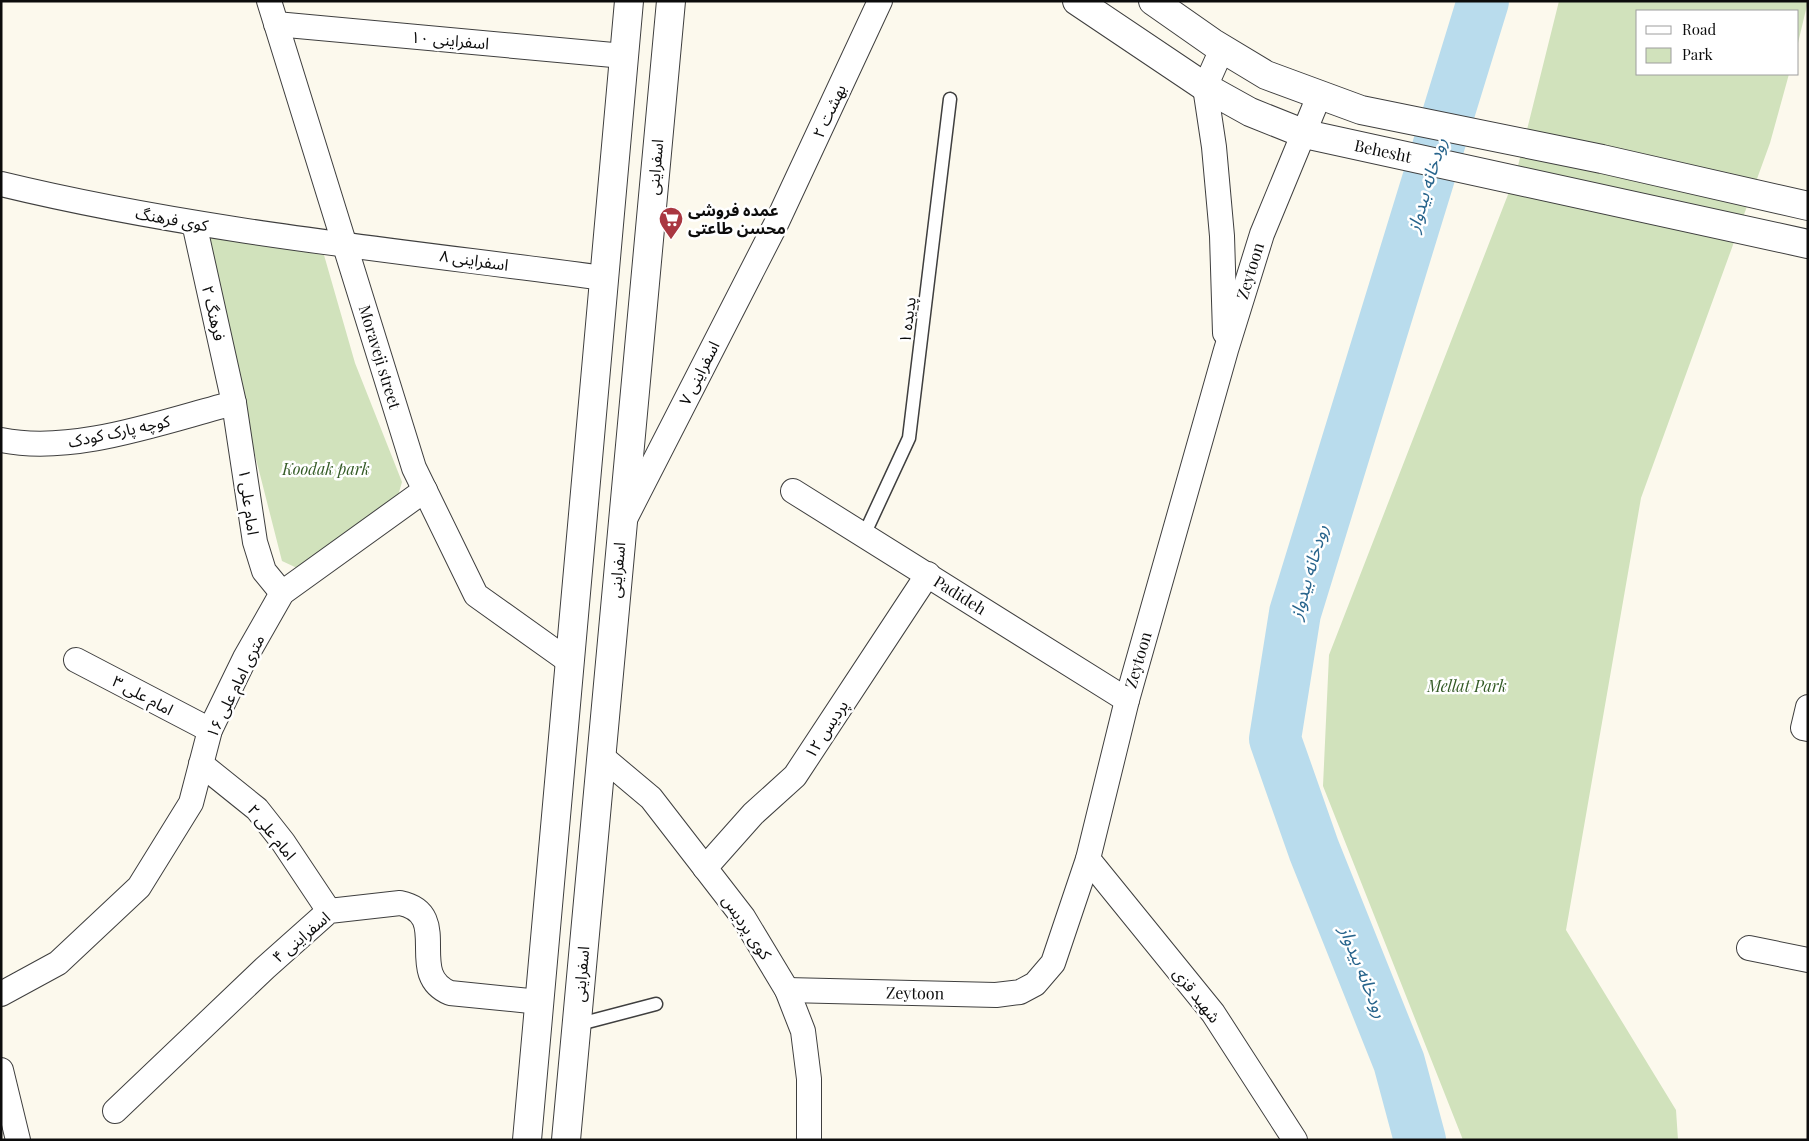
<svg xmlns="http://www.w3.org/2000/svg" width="1809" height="1141" font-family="'Playfair Display','Noto Sans Arabic',serif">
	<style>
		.green { fill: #d1e2bc }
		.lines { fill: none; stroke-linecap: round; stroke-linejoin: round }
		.river { stroke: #b9dced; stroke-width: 52 }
		.service-casing { stroke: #3f3f3f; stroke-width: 15 }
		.minor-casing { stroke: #3f3f3f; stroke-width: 26 }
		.tertiary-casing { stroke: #3f3f3f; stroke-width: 30 }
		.service { stroke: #fff; stroke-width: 12 }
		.minor { stroke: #fff; stroke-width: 24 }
		.tertiary { stroke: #fff; stroke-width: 28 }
		.labels { text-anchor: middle; stroke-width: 5; stroke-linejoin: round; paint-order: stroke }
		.street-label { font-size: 16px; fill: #0c0c0c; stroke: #fff }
		.poi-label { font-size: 16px; font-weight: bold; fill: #0c0c0c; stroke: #fff; text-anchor: start }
		.park-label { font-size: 16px; font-style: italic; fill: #335a25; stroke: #fff }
		.water-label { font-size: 18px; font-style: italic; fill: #27648c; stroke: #fff }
	</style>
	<rect width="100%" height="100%" fill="#fcf9ed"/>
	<g class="green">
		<path d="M1559,1H1808L1798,43V11H1638V74H1789L1770,143L1641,498L1566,930L1676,1110L1678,1140H1463L1323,786L1329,655L1516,174Z"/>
		<path d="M199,235L324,255L355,363L402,482L395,506L297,568L282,561Z"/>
	</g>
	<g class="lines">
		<path class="river" d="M1420,1140L1399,1062L1314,850L1275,739L1295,613L1483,1"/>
		<defs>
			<g id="service">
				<path d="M864,535L909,438L950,99"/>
				<path d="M576,1025L656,1004"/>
			</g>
			<g id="minor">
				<path d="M269,1L414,468L476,595L570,662"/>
				<path d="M276,24L624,56"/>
				<path d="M1222,49L1205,87L1214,147L1222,236L1225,333"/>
				<path d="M1,184C199,232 403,251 604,278"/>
				<path d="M194,223L234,403L255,542L264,571L282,593"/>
				<path d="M1,440C74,455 164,421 234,403"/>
				<path d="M793,491L1127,700"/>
				<path d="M626,517L777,222L880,1"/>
				<path d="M76,660L210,730"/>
				<path d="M1808,707L1803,728L1808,729"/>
				<path d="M601,756L651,798L743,917L787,990L803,1031L809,1079V1140"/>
				<path d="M201,764L257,809L283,842L329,911"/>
				<path d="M1088,859L1213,1013L1295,1140"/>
				<path d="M705,868L753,814L795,776L928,574"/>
				<path d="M1749,948L1808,960"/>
				<path d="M787,990L996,995L1020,992L1035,984L1053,963L1088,859L1127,700L1226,350L1262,234L1319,96"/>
				<path d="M1,994L58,963L139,887L191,803L210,730L245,658L282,593L425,490"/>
				<path d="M1,1070L18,1140"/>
				<path d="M115,1111L265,968L329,911L400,903C454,914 404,974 450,993L540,1002"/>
			</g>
			<g id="tertiary">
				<path d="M1077,1L1205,87L1250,112L1305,134L1808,244"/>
				<path d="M1153,1L1213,43L1266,75L1361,110L1602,159L1808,206"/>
				<path d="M527,1140L629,1"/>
				<path d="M566,1140L671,1"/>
			</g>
		</defs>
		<use href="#service" class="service-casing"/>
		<use href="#minor" class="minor-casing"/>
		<use href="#tertiary" class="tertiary-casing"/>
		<use href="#service" class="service"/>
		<use href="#minor" class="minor"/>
		<use href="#tertiary" class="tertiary"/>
	</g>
	<defs>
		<symbol id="supermarket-pin" viewBox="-11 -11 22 30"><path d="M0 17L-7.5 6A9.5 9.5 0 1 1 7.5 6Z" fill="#a93741" stroke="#fff"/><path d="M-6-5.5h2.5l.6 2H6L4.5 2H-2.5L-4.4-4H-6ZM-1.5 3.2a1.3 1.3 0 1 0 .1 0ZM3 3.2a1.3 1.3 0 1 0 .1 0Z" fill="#fff"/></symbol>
	</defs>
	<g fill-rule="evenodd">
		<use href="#supermarket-pin" x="657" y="205" width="28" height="38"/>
	</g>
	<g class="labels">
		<g class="street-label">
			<text transform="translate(450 40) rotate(5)" y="6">اسفراینی ۱۰</text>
			<text transform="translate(829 111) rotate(-65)" y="6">بهشت ۲</text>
			<text transform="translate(1383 151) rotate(12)" y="6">Behesht</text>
			<text transform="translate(655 167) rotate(-85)" y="6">اسفراینی</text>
			<text transform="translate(172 219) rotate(10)" y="6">کوی فرهنگ</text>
			<text transform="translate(474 260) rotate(8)" y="6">اسفراینی ۸</text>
			<text transform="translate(1250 271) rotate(-73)" y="6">Zeytoon</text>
			<text transform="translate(214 313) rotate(77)" y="6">فرهنگ ۲</text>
			<text transform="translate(907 320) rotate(-83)" y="6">پدیده ۱</text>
			<text transform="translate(380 357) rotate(73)" y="6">Moraveji street</text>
			<text transform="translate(699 373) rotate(-63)" y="6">اسفراینی ۷</text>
			<text transform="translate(119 431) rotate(-12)" y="6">کوچه پارک کودک</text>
			<text transform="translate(249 502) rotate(82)" y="6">امام علی ۱</text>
			<text transform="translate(617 570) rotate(-85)" y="6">اسفراینی</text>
			<text transform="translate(960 595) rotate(32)" y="6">Padideh</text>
			<text transform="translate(1138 660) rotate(-74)" y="6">Zeytoon</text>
			<text transform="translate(235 686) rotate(-64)" y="6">۱۶ متری امام علی</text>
			<text transform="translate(143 695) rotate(28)" y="6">امام علی ۳</text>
			<text transform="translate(826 729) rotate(-57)" y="6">پردیس ۱۲</text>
			<text transform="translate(272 832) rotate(51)" y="6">امام علی ۲</text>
			<text transform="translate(747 927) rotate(56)" y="6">کوی پردیس</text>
			<text transform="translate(301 937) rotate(-40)" y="6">اسفراینی ۴</text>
			<text transform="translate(581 974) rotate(-85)" y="6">اسفراینی</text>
			<text transform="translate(915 993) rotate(1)" y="6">Zeytoon</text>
			<text transform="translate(1197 995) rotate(52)" y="6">شهید قزی</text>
		</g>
		<g class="poi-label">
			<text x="688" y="216">عمده فروشی<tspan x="688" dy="18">محسن طاعتی</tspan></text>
		</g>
		<g class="park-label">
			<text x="326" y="475">Koodak park</text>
			<text x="1467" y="692">Mellat Park</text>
		</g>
		<g class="water-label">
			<text transform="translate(1427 185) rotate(-73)" y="6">رودخانه بیدواز</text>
			<text transform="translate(1309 572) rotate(-74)" y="6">رودخانه بیدواز</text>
			<text transform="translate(1363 972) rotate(68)" y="6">رودخانه بیدواز</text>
		</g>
	</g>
	<rect width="1809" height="1141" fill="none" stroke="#0c0c0c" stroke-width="5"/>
	<rect x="1636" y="10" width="162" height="65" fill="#ffffff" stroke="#9e9e9e"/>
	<rect x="1646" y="26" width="25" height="8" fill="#ffffff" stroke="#9e9e9e"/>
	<text x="1682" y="35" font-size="15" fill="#0c0c0c">Road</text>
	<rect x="1646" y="48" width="25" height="15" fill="#d1e2bc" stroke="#9e9e9e"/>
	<text x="1682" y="60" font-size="15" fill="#0c0c0c">Park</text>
</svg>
